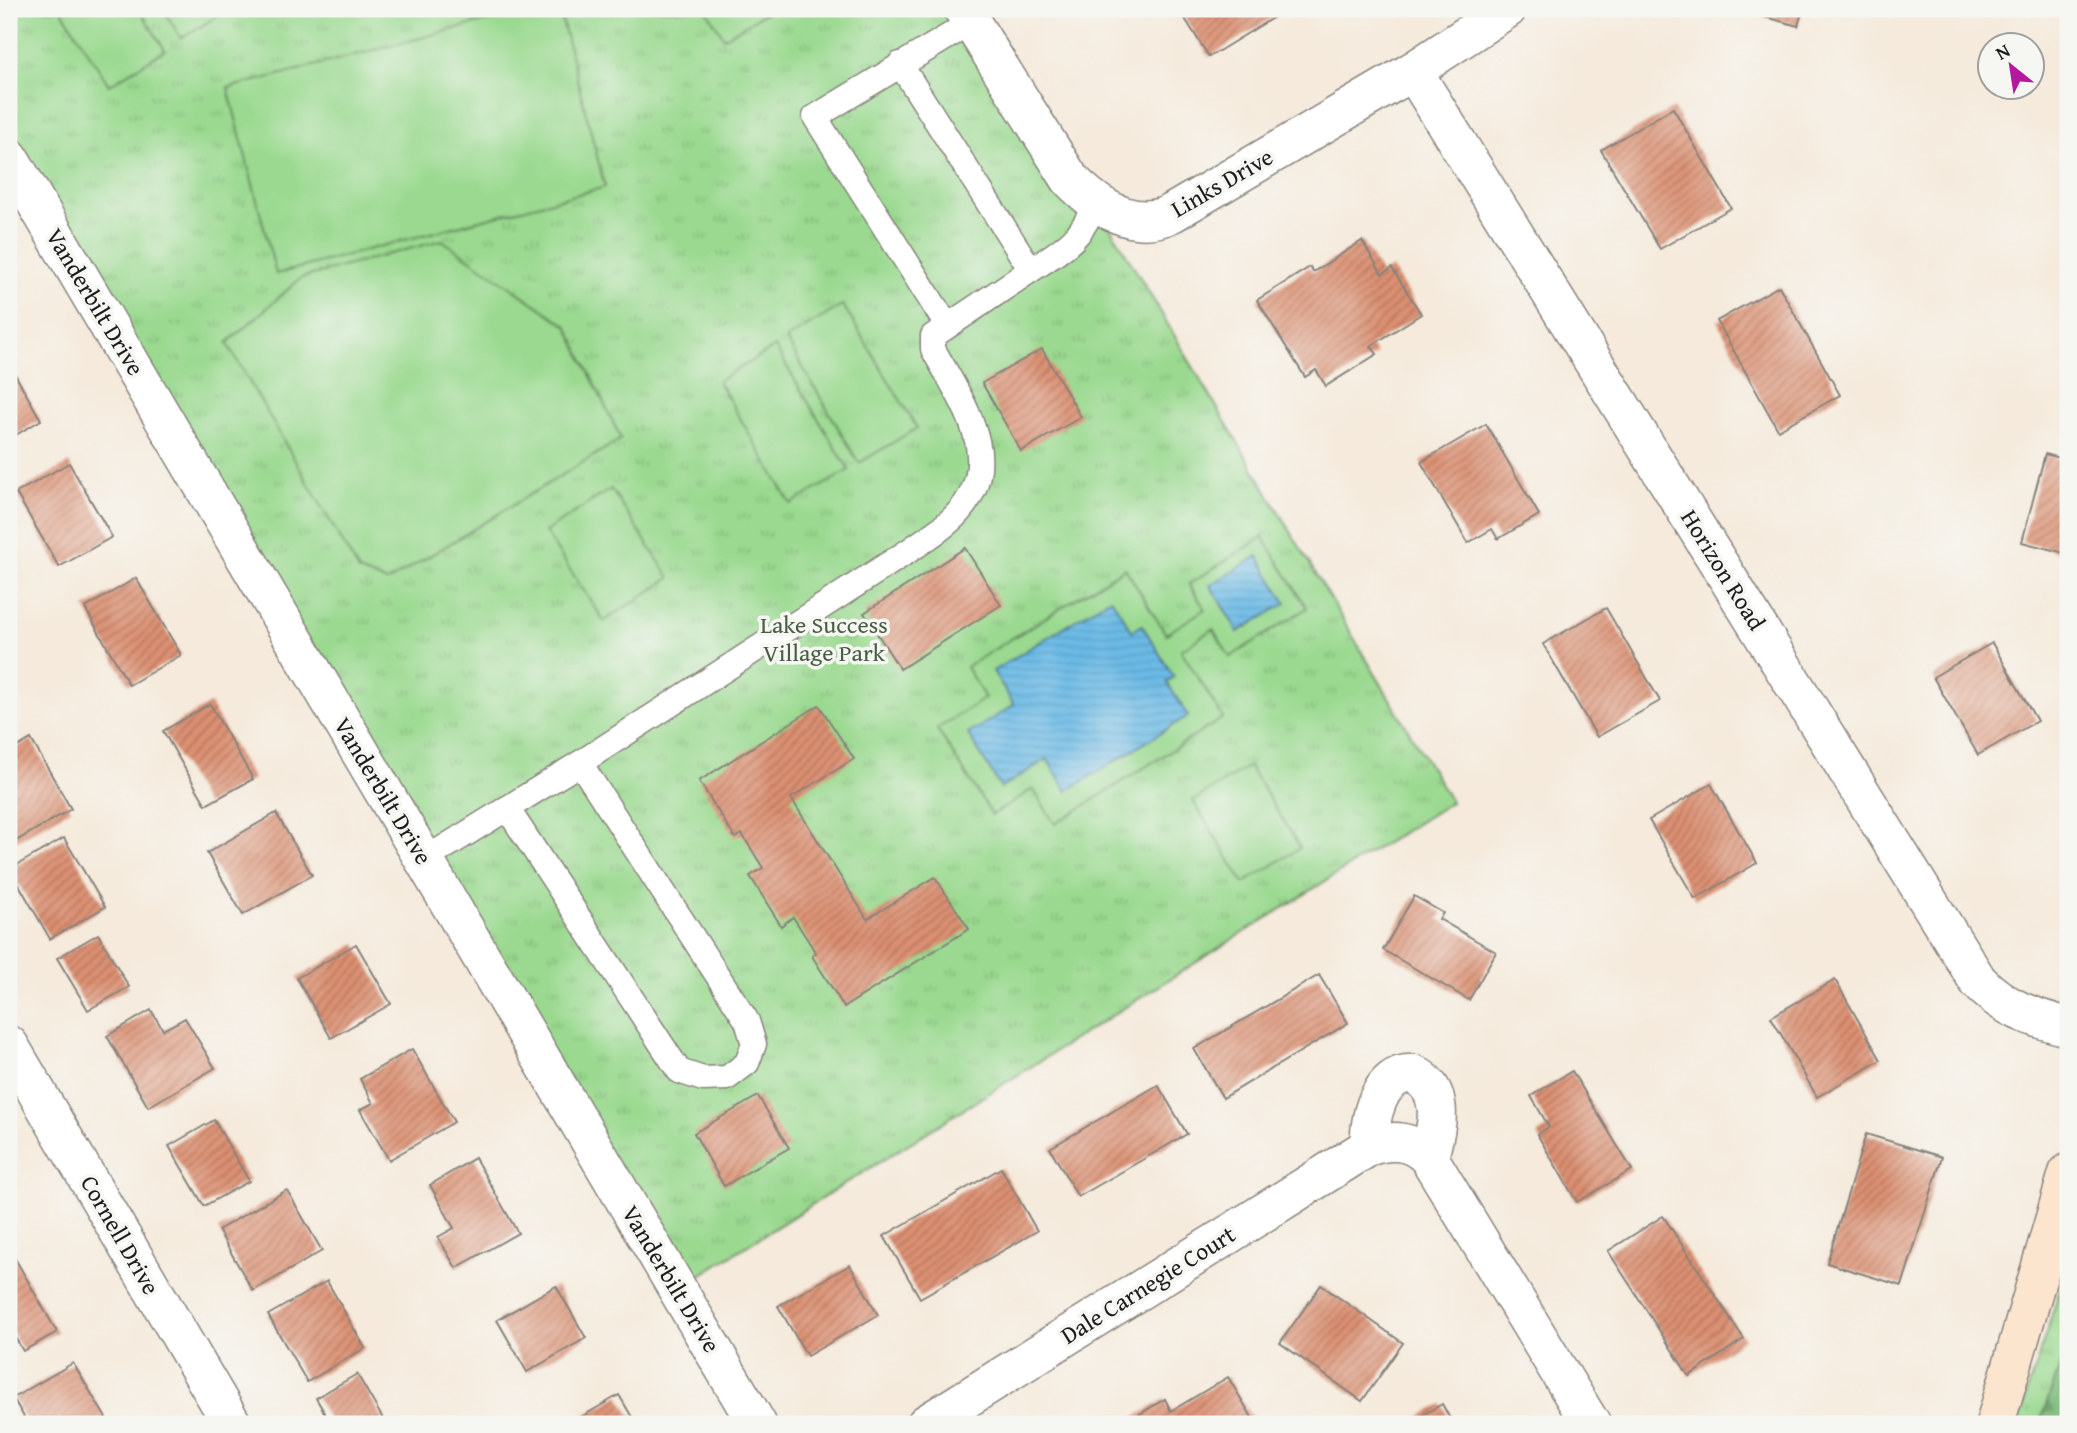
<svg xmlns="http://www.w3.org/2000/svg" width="2077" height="1433" font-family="'Gentium Book Plus',serif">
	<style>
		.grass { fill: url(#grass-tufts); stroke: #5b7a56; stroke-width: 2 }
		.forest { fill: url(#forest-firs); stroke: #4c6a4b; stroke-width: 2 }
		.pitch { fill: #9ad98f; stroke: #5b7a56; stroke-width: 2 }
		.water { fill: url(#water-rules); stroke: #446b81; stroke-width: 2 }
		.building { fill: url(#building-hatch) }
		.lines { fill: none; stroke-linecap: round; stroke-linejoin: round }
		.service-casing { stroke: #88837c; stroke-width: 27 }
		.minor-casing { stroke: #88837c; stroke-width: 41 }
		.secondary-casing { stroke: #88837c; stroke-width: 41 }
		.service { stroke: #fff; stroke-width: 24 }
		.minor { stroke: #fff; stroke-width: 38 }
		.secondary { stroke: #fce5cf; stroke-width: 38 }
		.labels { text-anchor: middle; stroke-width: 7; stroke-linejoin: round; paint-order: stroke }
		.street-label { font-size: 24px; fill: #1c1c1c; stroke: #f6f6f2 }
		.park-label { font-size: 24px; fill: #485e44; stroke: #f6f6f2 }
	</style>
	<defs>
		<pattern id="grass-tufts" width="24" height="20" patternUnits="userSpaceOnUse" patternTransform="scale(1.75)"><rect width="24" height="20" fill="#9ad98f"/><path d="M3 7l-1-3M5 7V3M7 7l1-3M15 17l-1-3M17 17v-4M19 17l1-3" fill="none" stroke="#84ba7b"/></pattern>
		<pattern id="forest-firs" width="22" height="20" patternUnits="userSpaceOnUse" patternTransform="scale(1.75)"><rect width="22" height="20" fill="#7bb97a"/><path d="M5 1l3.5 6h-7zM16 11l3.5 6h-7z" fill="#6a9e69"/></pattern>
		<pattern id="water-rules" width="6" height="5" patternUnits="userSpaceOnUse" patternTransform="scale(1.75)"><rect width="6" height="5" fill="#6bbae6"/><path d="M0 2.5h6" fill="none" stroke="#5c9fc5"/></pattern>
		<pattern id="building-hatch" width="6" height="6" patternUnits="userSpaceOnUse" patternTransform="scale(1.75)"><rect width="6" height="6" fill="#dc9072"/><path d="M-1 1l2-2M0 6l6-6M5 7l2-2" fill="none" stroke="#b2755d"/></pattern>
	</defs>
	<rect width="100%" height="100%" fill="#f6f6f2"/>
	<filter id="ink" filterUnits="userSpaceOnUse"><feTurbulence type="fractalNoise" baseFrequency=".0143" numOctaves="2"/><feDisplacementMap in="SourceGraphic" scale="14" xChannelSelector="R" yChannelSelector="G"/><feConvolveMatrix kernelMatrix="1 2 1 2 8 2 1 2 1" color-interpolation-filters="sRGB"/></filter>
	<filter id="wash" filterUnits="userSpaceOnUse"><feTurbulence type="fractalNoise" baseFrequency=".00686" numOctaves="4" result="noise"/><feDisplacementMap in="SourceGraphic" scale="28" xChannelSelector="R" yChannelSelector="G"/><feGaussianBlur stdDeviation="1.57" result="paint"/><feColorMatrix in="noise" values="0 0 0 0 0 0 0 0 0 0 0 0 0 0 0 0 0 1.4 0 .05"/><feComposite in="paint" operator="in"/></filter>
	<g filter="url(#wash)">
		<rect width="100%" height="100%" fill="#f5eadb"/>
		<g class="grass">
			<path d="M9,9H963L1097,205L1451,802L678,1289L9,156Z"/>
			<path d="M2068,1264V1424H2017Z"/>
		</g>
		<path class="forest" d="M2068,1345V1424H2039Z"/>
		<g class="pitch">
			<path d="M61,9H139L165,50L109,85Z"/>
			<path d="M163,9H229L181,38Z"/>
			<path d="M532,9H559L605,187L276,274L228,88Z"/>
			<path d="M706,9H771L724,38Z"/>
			<path d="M442,240L567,326L621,439L387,582L359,571L227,343L301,278Z"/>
			<path d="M843,305L917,428L859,463L786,339Z"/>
			<path d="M775,347L849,470L791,504L718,381Z"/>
			<path d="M611,489L670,578L604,621L545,532Z"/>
			<path d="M1263,537L1307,608L1230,657L1213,629L1181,650L1223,718L1055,824L1033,789L992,815L937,729L985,698L966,667L1125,568L1166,634L1205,609L1189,584Z"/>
			<path d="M1249,766L1300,848L1244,883L1193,801Z"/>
		</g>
		<g class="water">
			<path d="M1258,556L1286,603L1238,632L1210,585Z"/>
			<path d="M1111,598L1132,631L1142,625L1174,677L1167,682L1188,716L1067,791L1047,759L1001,788L968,734L1014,705L993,671Z"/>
		</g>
		<g id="blocks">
			<g class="building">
				<path d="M1179,9H1287L1209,57Z"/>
				<path d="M1737,9H1803L1798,26Z"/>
				<path d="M1673,108L1731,208L1660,249L1601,150Z"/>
				<path d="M1362,241L1382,274L1392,268L1421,314L1371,346L1377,354L1326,386L1316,370L1305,377L1257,300L1310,267L1313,272Z"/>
				<path d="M1779,286L1840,395L1778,430L1717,321Z"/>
				<path d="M1042,349L1081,417L1021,451L982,383Z"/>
				<path d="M9,364L41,420L9,439Z"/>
				<path d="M1486,424L1539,515L1498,539L1492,529L1468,543L1421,462Z"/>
				<path d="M2045,454L2068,460V554L2022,542Z"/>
				<path d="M69,463L112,537L59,567L16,493Z"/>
				<path d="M965,548L1001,605L900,669L864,613Z"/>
				<path d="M136,578L181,655L129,685L85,608Z"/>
				<path d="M1606,608L1660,701L1597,737L1543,644Z"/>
				<path d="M1992,643L2037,721L1978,755L1933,677Z"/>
				<path d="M210,704L253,779L206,805L163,731Z"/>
				<path d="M819,705L854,759L791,798L867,919L935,877L969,929L844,1007L812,956L816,953L793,917L781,926L750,876L763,868L742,834L735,838L699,781Z"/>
				<path d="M31,739L71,809L9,845V752Z"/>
				<path d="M1711,784L1757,863L1695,899L1649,820Z"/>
				<path d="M276,813L312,875L243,915L207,853Z"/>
				<path d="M64,838L105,907L50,939L10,869Z"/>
				<path d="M1414,896L1443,913L1439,919L1496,952L1469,1000L1383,950Z"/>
				<path d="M98,934L129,987L88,1010L57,958Z"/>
				<path d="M356,944L391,1004L331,1038L297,978Z"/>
				<path d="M1319,975L1348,1023L1223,1098L1194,1049Z"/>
				<path d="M1835,980L1881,1060L1817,1097L1771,1017Z"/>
				<path d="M151,1010L163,1030L185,1018L215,1068L148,1107L107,1036Z"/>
				<path d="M412,1049L454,1122L389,1160L360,1110L373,1103L360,1079Z"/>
				<path d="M1572,1071L1632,1170L1577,1202L1537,1134L1549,1127L1531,1096Z"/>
				<path d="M1158,1085L1187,1134L1078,1197L1050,1148Z"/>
				<path d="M758,1096L789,1148L724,1186L694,1133Z"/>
				<path d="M214,1120L249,1181L204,1206L169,1146Z"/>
				<path d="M1866,1134L1942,1157L1902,1286L1827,1263Z"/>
				<path d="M475,1158L518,1233L456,1268L438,1237L454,1228L430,1185Z"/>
				<path d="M1001,1168L1037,1231L920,1298L884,1236Z"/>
				<path d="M287,1190L322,1251L253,1291L218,1230Z"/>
				<path d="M1663,1216L1744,1339L1689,1376L1608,1251Z"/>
				<path d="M13,1255L57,1332L23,1351L13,1334L9,1336V1257Z"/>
				<path d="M850,1265L878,1315L807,1356L778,1306Z"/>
				<path d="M327,1281L365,1348L307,1382L268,1315Z"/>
				<path d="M1321,1285L1403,1343L1362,1401L1280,1343Z"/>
				<path d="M556,1286L586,1338L527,1372L497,1320Z"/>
				<path d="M73,1363L106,1418L95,1424H61L58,1420L50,1424H28L13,1398Z"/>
				<path d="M357,1374L386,1424H331L316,1398Z"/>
				<path d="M1228,1377L1256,1424H1123L1165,1399L1171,1411Z"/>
				<path d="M619,1395L636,1424H569Z"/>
				<path d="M1442,1404L1453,1424H1407Z"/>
			</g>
		</g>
	</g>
	<g filter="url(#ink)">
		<use href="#blocks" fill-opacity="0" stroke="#88837c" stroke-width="2"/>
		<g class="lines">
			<defs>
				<g id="service">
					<path d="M1031,270C1063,249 1083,239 1095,201"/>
					<path d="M946,324L815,117L972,22"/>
					<path d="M580,763L913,548C927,538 944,528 956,515C1008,461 961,401 933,349V336L1031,270L900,64"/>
					<path d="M424,860L580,763L747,1021L754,1044L747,1063L727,1078L703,1079L679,1071L507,808"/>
				</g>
				<g id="minor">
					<path d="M963,9L1070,179C1097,207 1134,232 1172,213L1413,71L1507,9"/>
					<path d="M1413,71L1978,981C2004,1009 2032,1017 2068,1027"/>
					<path d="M9,157L757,1424"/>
					<path d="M9,1045L232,1424"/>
					<path d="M1370,1146C1368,1121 1379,1070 1414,1074C1448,1092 1436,1129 1429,1158"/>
					<path d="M926,1424L1370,1146C1392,1139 1412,1140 1429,1158L1591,1424"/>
				</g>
				<path id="secondary" d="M1995,1424L2068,1173"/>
			</defs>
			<use href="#service" class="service-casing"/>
			<use href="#minor" class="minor-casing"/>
			<use href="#secondary" class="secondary-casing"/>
			<use href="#service" class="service"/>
			<use href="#minor" class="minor"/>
			<use href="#secondary" class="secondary"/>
		</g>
	</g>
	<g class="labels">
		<g class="street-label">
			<text transform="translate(1222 183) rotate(-30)" y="8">Links Drive</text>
			<text transform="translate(95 302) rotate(59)" y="8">Vanderbilt Drive</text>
			<text transform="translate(1723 570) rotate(58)" y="8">Horizon Road</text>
			<text transform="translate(383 791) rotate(59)" y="8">Vanderbilt Drive</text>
			<text transform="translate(120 1235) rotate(60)" y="8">Cornell Drive</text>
			<text transform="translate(671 1279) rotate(59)" y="8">Vanderbilt Drive</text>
			<text transform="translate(1148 1285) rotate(-32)" y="8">Dale Carnegie Court</text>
		</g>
		<g class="park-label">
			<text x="824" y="633">Lake Success<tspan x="824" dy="28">Village Park</tspan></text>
		</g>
	</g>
	<rect width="2077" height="1433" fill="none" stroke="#f6f6f2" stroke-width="35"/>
	<g transform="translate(2011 66) rotate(330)"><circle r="33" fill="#f6f6f2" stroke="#9f9f9c" stroke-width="2"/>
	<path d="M0-5L12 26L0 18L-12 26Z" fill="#b5179e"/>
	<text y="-10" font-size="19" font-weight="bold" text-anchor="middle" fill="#1c1c1c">N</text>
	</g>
</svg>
